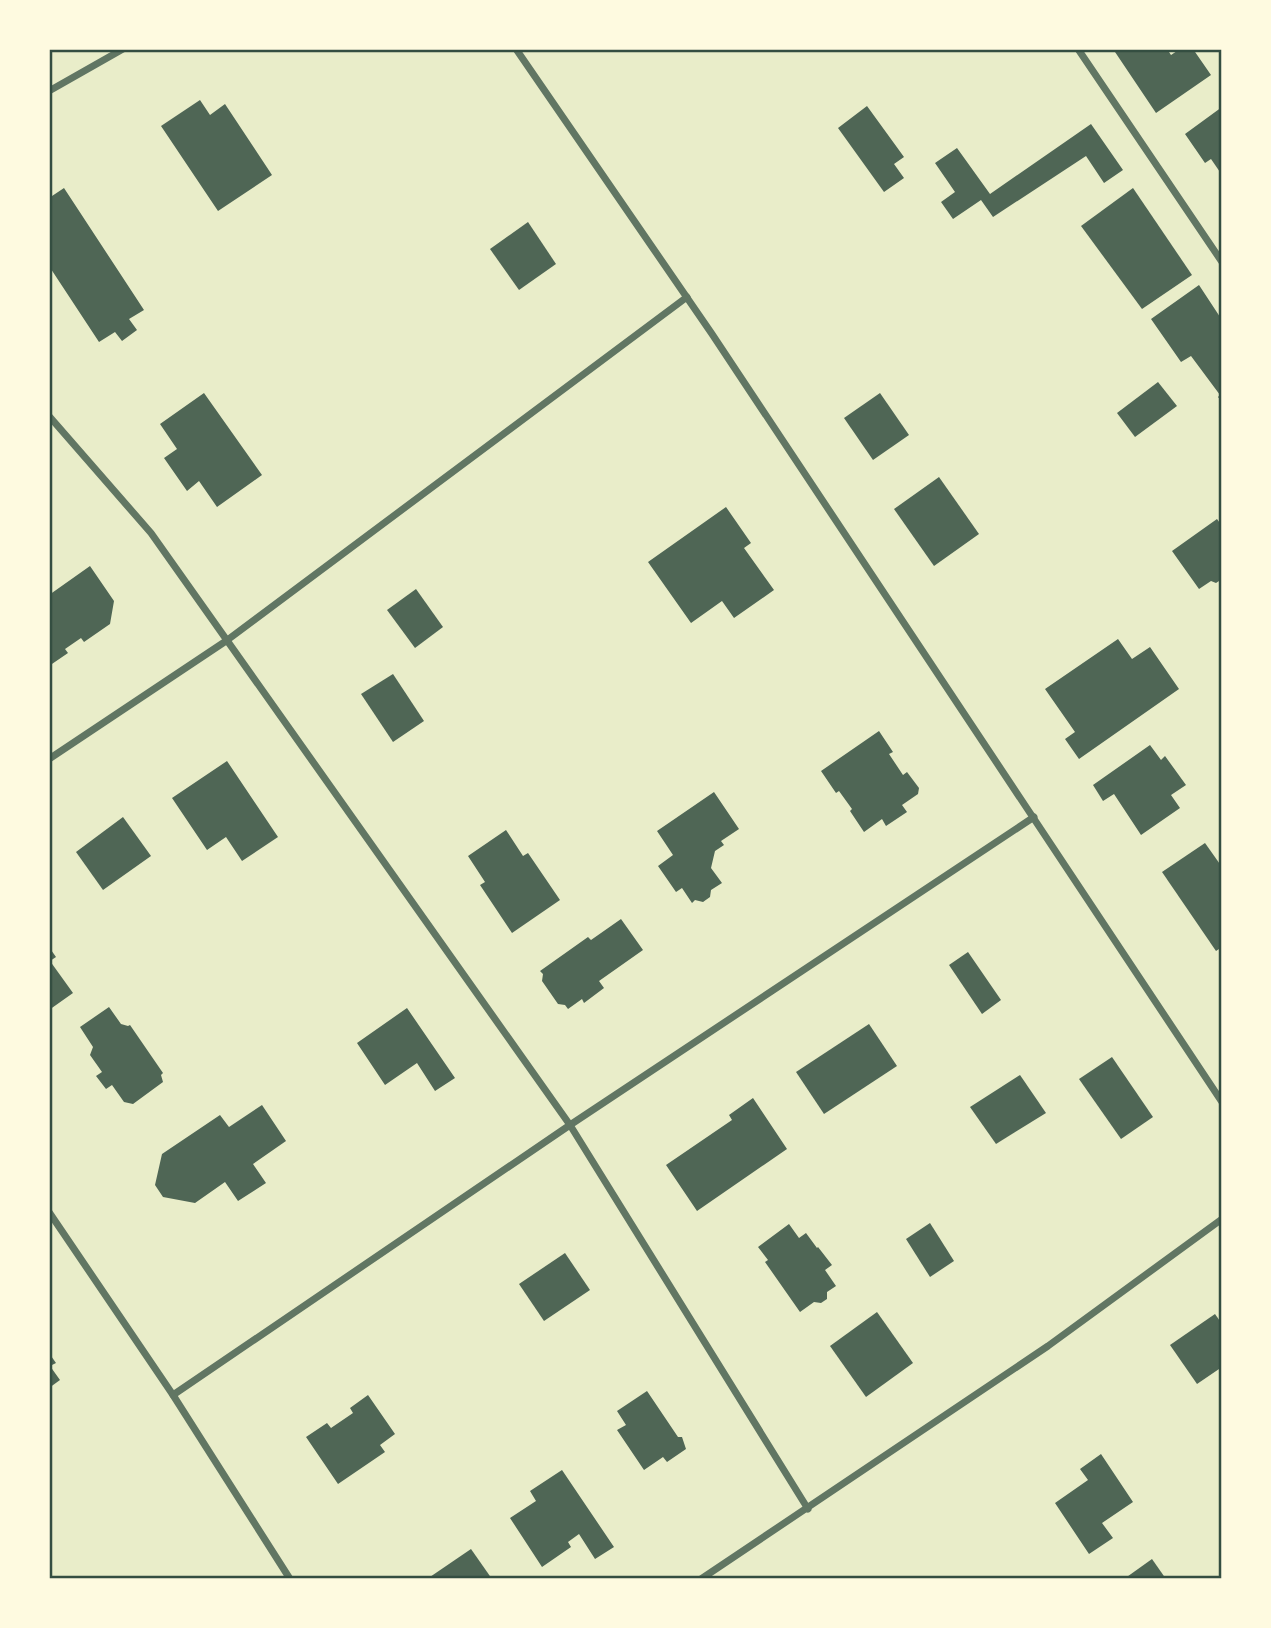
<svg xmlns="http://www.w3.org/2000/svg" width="1271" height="1628" font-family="Spectral,serif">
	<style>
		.building { fill: #4f6655 }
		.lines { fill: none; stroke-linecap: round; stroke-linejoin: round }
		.minor { stroke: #617663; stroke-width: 7 }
		.neatline { fill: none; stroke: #344e41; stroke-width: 2.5 }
	</style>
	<rect width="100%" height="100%" fill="#e9edc9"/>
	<g class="building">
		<path d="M1113,49H1167L1171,55L1180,49H1193L1211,75L1156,113Z"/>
		<path d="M200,100L210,115L225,104L272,175L218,211L161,126Z"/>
		<path d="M867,106L904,157L894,164L904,178L884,192L838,128Z"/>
		<path d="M1222,107V175L1211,159L1205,163L1185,134Z"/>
		<path d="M1091,124L1123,170L1104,183L1086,156L993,217L981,200L953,219L941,202L955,192L935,163L957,148L990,194Z"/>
		<path d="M64,188L144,310L129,319L137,330L122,341L115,332L99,342L49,266V198Z"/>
		<path d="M1133,188L1192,275L1142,309L1081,226Z"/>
		<path d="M528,222L556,264L519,290L490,249Z"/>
		<path d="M1199,285L1222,320V402L1218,397L1220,395L1191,356L1181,362L1151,319Z"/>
		<path d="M1158,382L1177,406L1135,437L1117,413Z"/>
		<path d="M204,393L262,475L217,507L199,481L187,491L164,458L177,449L160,424Z"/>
		<path d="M880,393L909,435L873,460L844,418Z"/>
		<path d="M939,477L979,534L934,566L894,509Z"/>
		<path d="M726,507L751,543L744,548L774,590L734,618L722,601L691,623L648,562Z"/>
		<path d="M1217,519L1222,526V579L1216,583L1211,581L1199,589L1172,551Z"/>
		<path d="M90,566L114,601L110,624L84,642L81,638L65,649L68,653L49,666V595Z"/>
		<path d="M416,589L443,627L415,648L387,610Z"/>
		<path d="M1118,639L1132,659L1150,647L1179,689L1079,759L1065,739L1075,732L1045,689Z"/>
		<path d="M393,674L424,721L393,742L361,694Z"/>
		<path d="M879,731L893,752L889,754L903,775L907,772L919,788L918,794L902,805L907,812L886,826L882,819L864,832L850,811L852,809L839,791L836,793L821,771Z"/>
		<path d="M1150,745L1161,760L1165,756L1186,785L1171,795L1180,808L1141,835L1114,794L1103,801L1093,785Z"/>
		<path d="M227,761L278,837L242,861L226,837L207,850L172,798Z"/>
		<path d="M714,792L739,829L721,841L724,845L715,851L711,868L722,883L711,890L710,897L703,902L695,900L692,903L682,888L676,892L658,866L673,855L657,831Z"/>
		<path d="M123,817L151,856L103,890L76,852Z"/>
		<path d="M506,830L523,856L528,853L560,900L512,933L480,885L485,882L468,856Z"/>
		<path d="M1205,843L1222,867V947L1216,951L1162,872Z"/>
		<path d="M621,919L643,950L599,981L604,988L584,1003L582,999L568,1009L565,1005L558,1004L542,981L543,974L540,971L588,937L591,940Z"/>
		<path d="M49,947L56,957L50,961L73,993L49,1010Z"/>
		<path d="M968,952L1001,1000L982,1014L949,965Z"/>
		<path d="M109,1007L121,1024L128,1026L130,1025L163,1073L161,1075L163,1082L133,1104L124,1102L112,1085L106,1089L96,1076L102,1072L90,1055L93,1047L80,1027Z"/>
		<path d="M407,1008L455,1078L435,1091L417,1063L385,1085L357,1043Z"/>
		<path d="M869,1024L897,1066L824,1114L796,1072Z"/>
		<path d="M1112,1057L1153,1117L1121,1139L1079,1079Z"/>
		<path d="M1020,1075L1046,1113L996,1144L970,1107Z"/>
		<path d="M753,1098L787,1149L697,1211L666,1165L732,1120L729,1115Z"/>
		<path d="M262,1105L286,1141L253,1164L266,1183L238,1201L225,1182L195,1203L163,1197L155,1185L162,1154L220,1115L229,1127Z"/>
		<path d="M930,1223L954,1261L930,1277L906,1239Z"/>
		<path d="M789,1224L799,1238L806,1233L817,1248L818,1247L832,1265L825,1270L836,1286L827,1292V1299L821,1303L814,1302L800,1312L765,1262L768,1260L758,1247Z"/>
		<path d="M565,1253L590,1290L544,1321L519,1284Z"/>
		<path d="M877,1312L913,1363L866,1397L830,1346Z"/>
		<path d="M1215,1314L1222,1324V1367L1197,1384L1170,1345Z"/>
		<path d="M49,1353L56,1363L50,1366L60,1380L49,1388Z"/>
		<path d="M647,1391L678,1437H682L686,1449L667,1462L663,1457L644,1470L617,1430L626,1425L617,1411Z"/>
		<path d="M368,1395L395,1434L380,1445L385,1452L338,1484L306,1437L327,1423L331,1428L353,1413L350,1408Z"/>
		<path d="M1101,1454L1133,1502L1102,1523L1113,1538L1089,1554L1055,1503L1088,1480L1080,1469Z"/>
		<path d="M562,1470L614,1547L595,1559L579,1534L568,1542L571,1547L542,1567L510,1518L536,1501L530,1491Z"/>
		<path d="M471,1549L492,1579H427Z"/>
		<path d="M1152,1559L1166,1579H1124Z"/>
	</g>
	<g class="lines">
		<g class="minor">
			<path d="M516,49L712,334L1222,1102"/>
			<path d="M1078,49L1222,262"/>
			<path d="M49,91L123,49"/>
			<path d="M49,416L151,533L570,1125L808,1509"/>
			<path d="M49,759L226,641L687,297"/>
			<path d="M49,1212L173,1395L290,1579"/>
			<path d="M173,1395L570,1125L1034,817"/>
			<path d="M701,1579L1048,1346L1222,1219"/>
		</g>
	</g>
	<rect width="1271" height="1628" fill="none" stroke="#fefae0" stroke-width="102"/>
	<rect x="51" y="51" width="1169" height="1526" class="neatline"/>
</svg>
